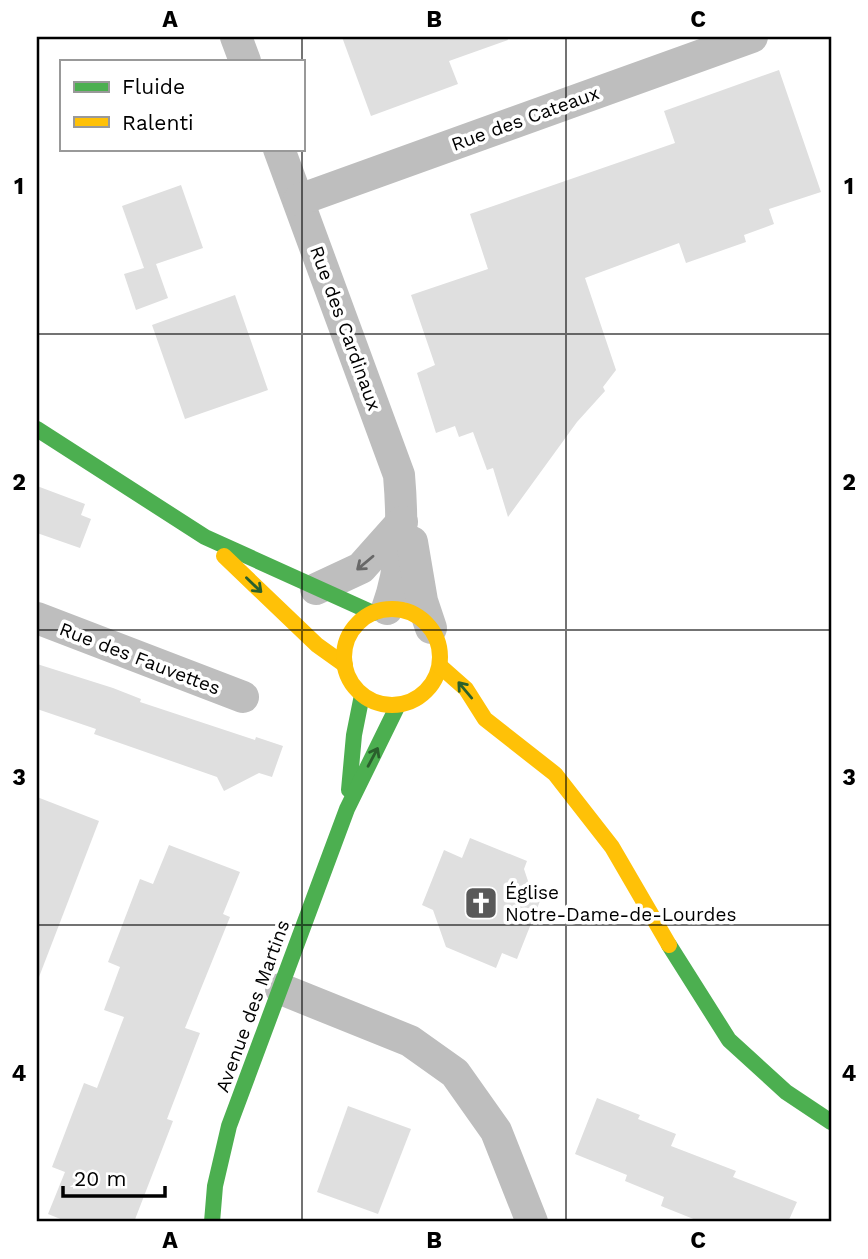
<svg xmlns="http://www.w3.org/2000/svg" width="868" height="1259" font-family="'Work Sans',sans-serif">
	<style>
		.building { fill: #dfdfdf }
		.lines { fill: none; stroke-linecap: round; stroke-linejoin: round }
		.street { stroke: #bebebe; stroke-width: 32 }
		.fast { stroke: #4caf50; stroke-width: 16 }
		.slow { stroke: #ffc107; stroke-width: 16 }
		.oneway { stroke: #686868 }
		.oneway2 { stroke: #2a602c }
		.grid { fill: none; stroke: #000; stroke-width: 2; stroke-opacity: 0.55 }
		.labels { text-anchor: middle; stroke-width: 7; stroke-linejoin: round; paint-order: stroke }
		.street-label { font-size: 19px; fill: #000; stroke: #fff }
		.poi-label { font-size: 19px; fill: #000; stroke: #fff; text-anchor: start }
		.neatline { fill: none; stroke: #000; stroke-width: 2.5 }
		.grid-label { font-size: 23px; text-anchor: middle; font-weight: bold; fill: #000 }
	</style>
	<rect width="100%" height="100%" fill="#fff"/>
	<g class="building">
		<path d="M342,37H507L508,40L449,61L458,84L371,116Z"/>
		<path d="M779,70L821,192L769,209L774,224L744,235L746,242L686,263L679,243L585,278L616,370L603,387L605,391L577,422L508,517L493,468L487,470L473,432L459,437L455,426L436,433L417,373L435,365L411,295L488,269L470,214L675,143L664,111Z"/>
		<path d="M181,185L203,248L156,264L168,298L136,310L124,274L144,268L122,206Z"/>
		<path d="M235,295L268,390L185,419L152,325Z"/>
		<path d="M37,486L85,504L81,515L91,519L80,548L37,533Z"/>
		<path d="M37,664L113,688L141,699L140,702L255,740L256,737L283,746L272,777L259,773L224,791L217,777L94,734L96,729L37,709Z"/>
		<path d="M37,797L99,821L39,977H37Z"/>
		<path d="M470,838L527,861L524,869L534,899L540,901L517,959L502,953L496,968L446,947L433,910L422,905L444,850L462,858Z"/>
		<path d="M169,845L240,872L223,914L230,917L185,1028L200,1033L167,1119L173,1121L134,1222H68L48,1214L65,1172L52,1167L84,1083L97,1088L124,1017L104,1010L120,967L108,962L140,879L153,884Z"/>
		<path d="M597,1098L640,1115L638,1119L676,1134L671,1146L736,1171L733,1177L797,1202L788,1222H701L661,1206L664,1197L625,1181L627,1175L575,1154Z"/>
		<path d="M348,1106L411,1129L378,1214L317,1192Z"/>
	</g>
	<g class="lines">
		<g class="street">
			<path d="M236,37L245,61"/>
			<path d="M279,149L399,475C403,521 403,565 387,609"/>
			<path d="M299,200L752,37"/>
			<path d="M412,542L422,601L431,628"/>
			<path d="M316,589L361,568L402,522"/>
			<path d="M37,618L243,697"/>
			<path d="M281,989L410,1041L455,1073L496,1131L532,1222"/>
		</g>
		<g class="fast">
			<path d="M37,429L205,537L373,613"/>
			<path d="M349,790L354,735L362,695"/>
			<path d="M669,945L729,1040L786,1092L831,1122"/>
			<path d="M212,1222L215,1186L229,1126L347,809L398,705"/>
		</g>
		<g class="slow">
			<path d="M224,556L317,645L345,665"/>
			<circle cx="392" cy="657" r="48"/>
			<path d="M440,666L466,689L485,719L555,774L612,847L669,945"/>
		</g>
	</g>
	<defs><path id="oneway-shaft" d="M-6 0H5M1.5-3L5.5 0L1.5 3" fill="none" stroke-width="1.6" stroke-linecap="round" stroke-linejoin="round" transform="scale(1.75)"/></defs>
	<use class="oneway" href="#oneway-shaft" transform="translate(365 563) rotate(140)"/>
	<g class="oneway2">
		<use href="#oneway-shaft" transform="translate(254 585) rotate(44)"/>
		<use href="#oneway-shaft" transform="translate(465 690) rotate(-130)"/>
		<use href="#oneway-shaft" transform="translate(373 757) rotate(-62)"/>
	</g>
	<path class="grid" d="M302,37V61M566,37V1222M302,149V1222M37,334H831M37,630H831M37,925H831"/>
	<defs>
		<symbol id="church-square" viewBox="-11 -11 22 22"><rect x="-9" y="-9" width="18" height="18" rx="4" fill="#595959" stroke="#fff"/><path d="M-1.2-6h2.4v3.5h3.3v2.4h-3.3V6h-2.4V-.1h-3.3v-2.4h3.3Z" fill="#fff"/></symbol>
	</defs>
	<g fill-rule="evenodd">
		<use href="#church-square" x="462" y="884" width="38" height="38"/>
	</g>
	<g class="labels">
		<g class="street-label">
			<text transform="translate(525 118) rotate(-20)" y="7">Rue des Cateaux</text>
			<text transform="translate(346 328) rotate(70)" y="7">Rue des Cardinaux</text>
			<text transform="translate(140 658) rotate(21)" y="7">Rue des Fauvettes</text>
			<text transform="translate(252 1006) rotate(-70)" y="7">Avenue des Martins</text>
		</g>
		<g class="poi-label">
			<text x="505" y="899">Église<tspan x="505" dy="22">Notre-Dame-de-Lourdes</tspan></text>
		</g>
	</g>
	<rect width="868" height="1259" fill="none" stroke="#ffffff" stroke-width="77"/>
	<rect x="60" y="60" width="245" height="91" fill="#ffffff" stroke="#999999" stroke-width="2"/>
	<rect x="74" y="82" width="35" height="10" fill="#4caf50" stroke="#999999" stroke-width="2"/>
	<text x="122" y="94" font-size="21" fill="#000000">Fluide</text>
	<rect x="74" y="117" width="35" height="10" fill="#ffc107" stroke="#999999" stroke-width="2"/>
	<text x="122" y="130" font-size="21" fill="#000000">Ralenti</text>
	<path d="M63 1186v10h102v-10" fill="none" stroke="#000000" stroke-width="3.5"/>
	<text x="74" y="1186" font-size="21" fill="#000000" stroke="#ffffff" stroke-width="5" paint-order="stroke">20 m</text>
	<rect x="38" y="38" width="792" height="1182" class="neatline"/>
	<g class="grid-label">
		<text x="170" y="27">A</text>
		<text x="434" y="27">B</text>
		<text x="698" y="27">C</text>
		<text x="19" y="194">1</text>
		<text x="849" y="194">1</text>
		<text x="19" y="490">2</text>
		<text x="849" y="490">2</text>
		<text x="19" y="785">3</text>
		<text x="849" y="785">3</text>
		<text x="19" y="1081">4</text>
		<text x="849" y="1081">4</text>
		<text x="170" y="1248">A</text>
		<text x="434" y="1248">B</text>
		<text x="698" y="1248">C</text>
	</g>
</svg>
